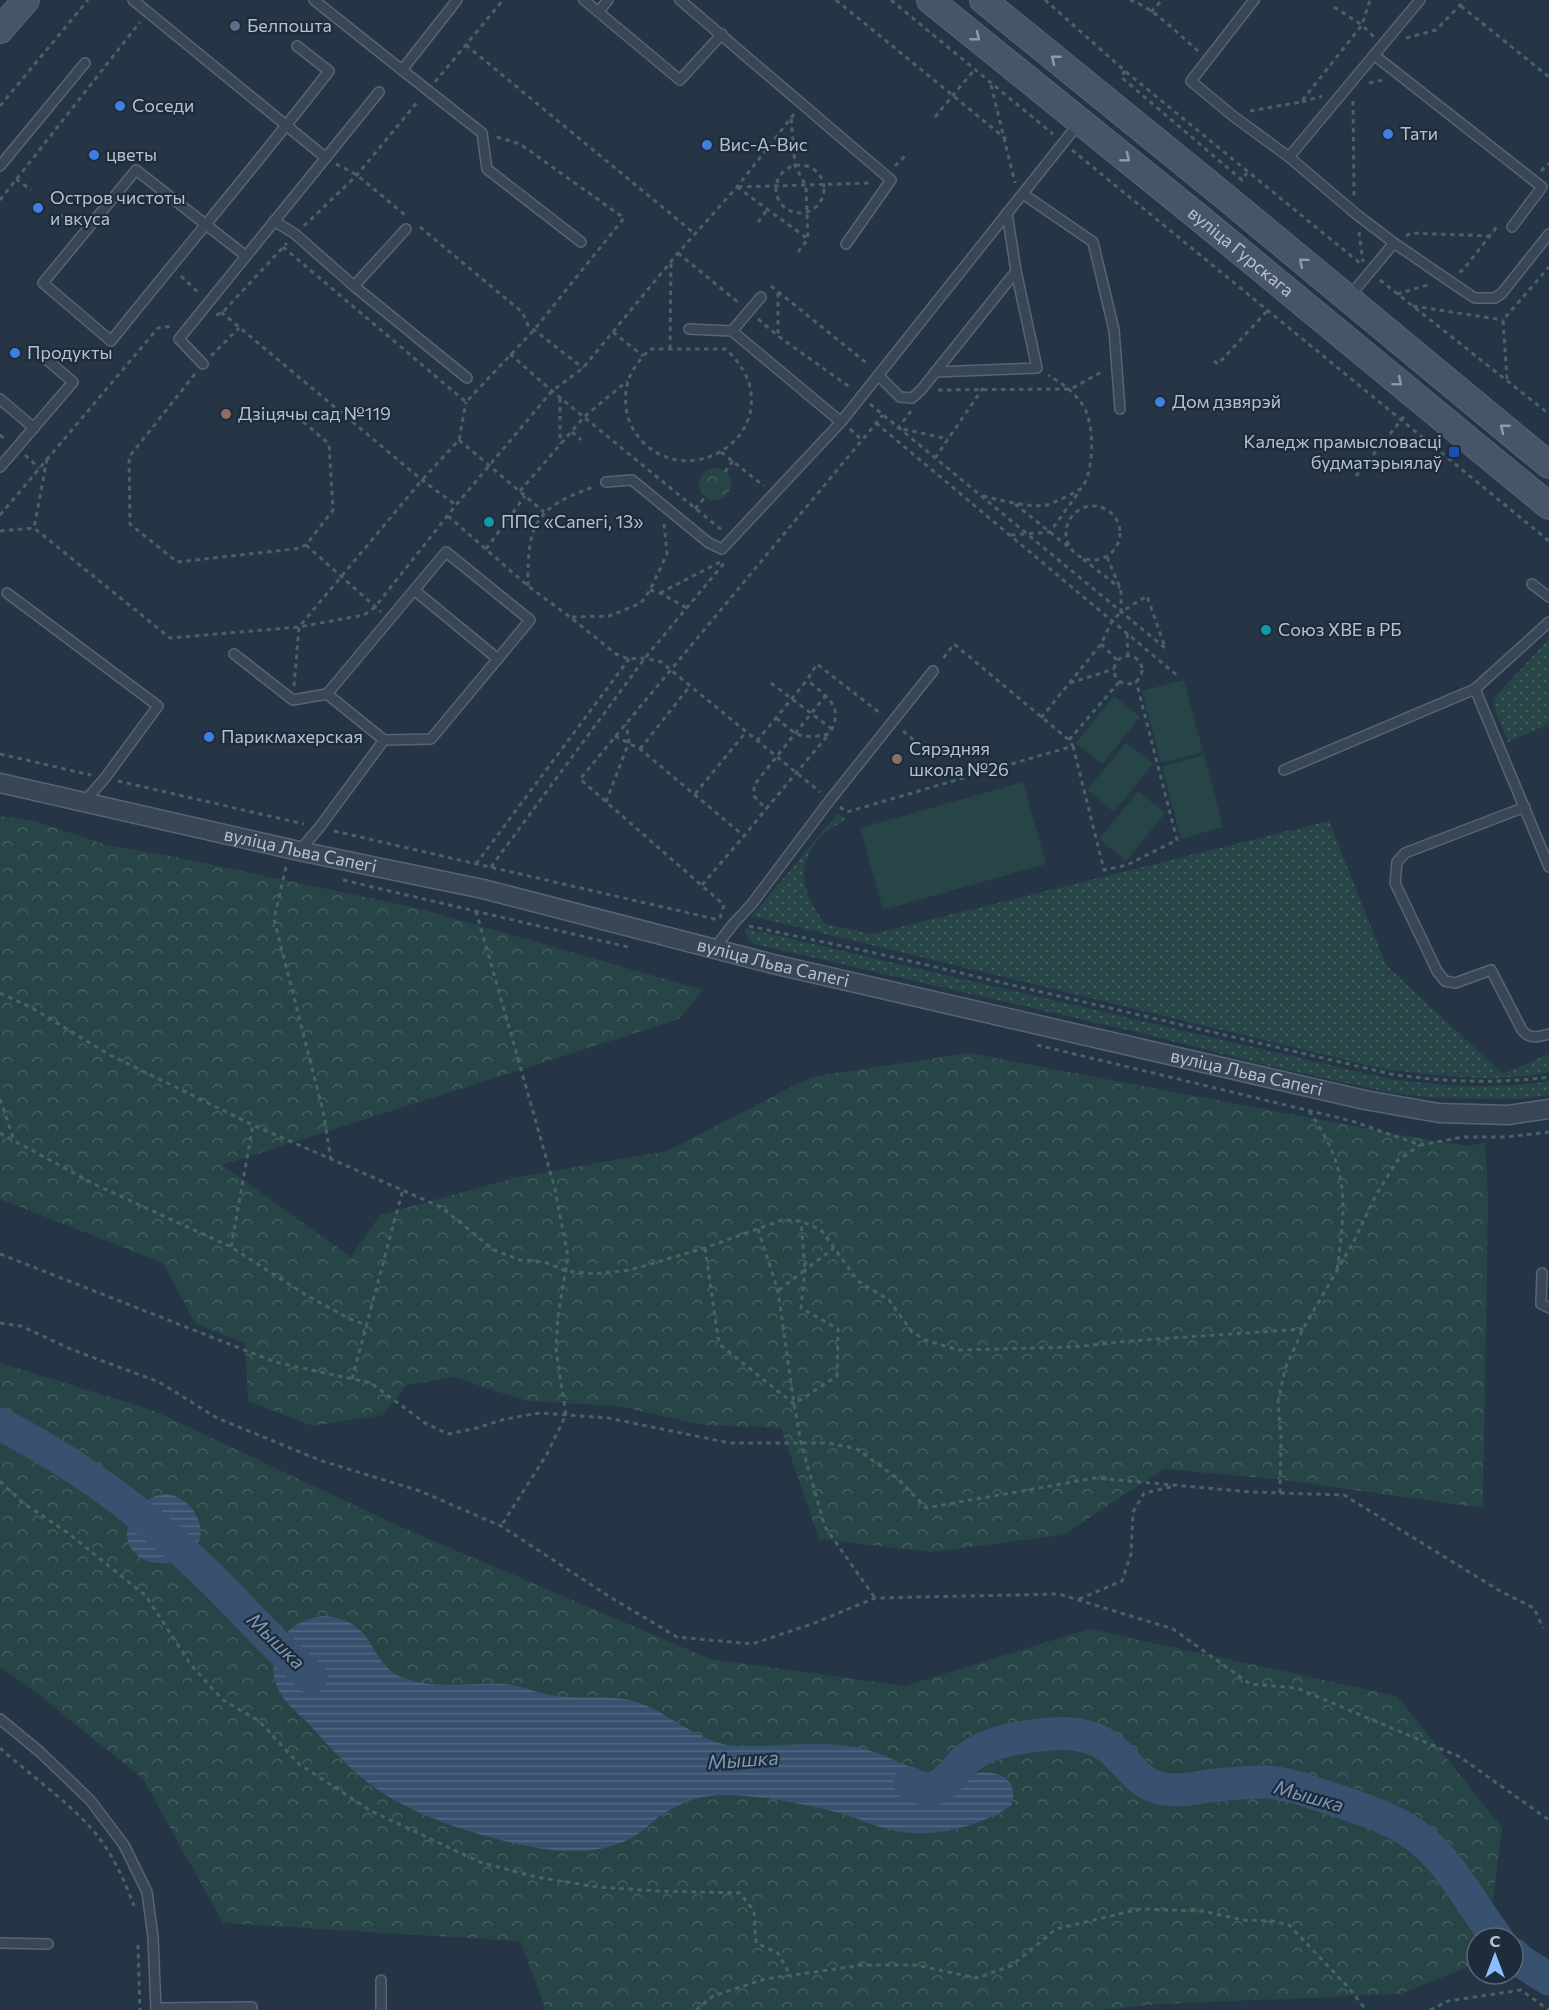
<svg xmlns="http://www.w3.org/2000/svg" width="1549" height="2010" font-family="Commissioner,sans-serif">
	<style>
		.grass { fill: url(#grass-dots) }
		.forest { fill: url(#forest-crowns) }
		.pitch { fill: #274547 }
		.water { fill: url(#water-rules) }
		.lines { fill: none; stroke-linecap: round; stroke-linejoin: round }
		.river { stroke: #37516e; stroke-width: 33 }
		.service-casing { stroke: #586472; stroke-width: 12 }
		.minor-casing { stroke: #586472; stroke-width: 21 }
		.secondary-casing { stroke: #586472; stroke-width: 28 }
		.path { stroke: #476365; stroke-width: 3; stroke-dasharray: 4.5 4.5; stroke-linecap: butt }
		.service { stroke: #394655; stroke-width: 9 }
		.minor { stroke: #394655; stroke-width: 18 }
		.secondary { stroke: #475568; stroke-width: 26 }
		.oneway { stroke: #909baa }
		.service-dot { fill: #5c6f8a; stroke: #1e2b3a; stroke-width: 2 }
		.shop-dot { fill: #3f7fe0; stroke: #1e2b3a; stroke-width: 2 }
		.education-dot { fill: #8d6e63; stroke: #1e2b3a; stroke-width: 2 }
		.transit-dot { fill: #1a4fb4; stroke: #1e2b3a; stroke-width: 2 }
		.culture-dot { fill: #0f9aa8; stroke: #1e2b3a; stroke-width: 2 }
		.labels { text-anchor: middle; stroke-width: 4.5; stroke-linejoin: round; paint-order: stroke }
		.poi-label { font-size: 18px; fill: #b7c1ce; stroke: #1e2b3a; text-anchor: start }
		.street-label { font-size: 18px; fill: #b7c1ce; stroke: #1e2b3a }
		.water-label { font-size: 20px; font-style: italic; fill: #7c98b8; stroke: #1e2b3a }
	</style>
	<defs>
		<pattern id="grass-dots" width="8" height="8" patternUnits="userSpaceOnUse" patternTransform="scale(1.5)"><rect width="8" height="8" fill="#274547"/><path d="M2 2h.1M6 6h.1" fill="none" stroke="#445e60" stroke-width="1.8" stroke-linecap="round"/></pattern>
		<pattern id="forest-crowns" width="20" height="18" patternUnits="userSpaceOnUse" patternTransform="scale(1.5)"><rect width="20" height="18" fill="#274547"/><path d="M2 6a3 3 0 1 1 6 0M12 15a3 3 0 1 1 6 0" fill="none" stroke="#445e60"/></pattern>
		<pattern id="water-rules" width="6" height="5" patternUnits="userSpaceOnUse" patternTransform="scale(1.5)"><rect width="6" height="5" fill="#37516e"/><path d="M0 2.5h6" fill="none" stroke="#526882"/></pattern>
	</defs>
	<rect width="100%" height="100%" fill="#253546"/>
	<g class="grass">
		<path d="M1549,639V724L1508,742L1493,705L1494,698Z"/>
		<path d="M837,814L847,819C838,825 826,830 819,838C793,870 804,894 825,924L872,934L1329,821L1386,965L1503,1074L1549,1054V1072C1503,1084 1427,1075 1379,1068L752,916Z"/>
		<path d="M745,928L1390,1079C1442,1086 1497,1090 1549,1081V1095L1518,1099H1473L1427,1097L1393,1093L1282,1069L1145,1034L754,944C748,939 746,936 745,928Z"/>
	</g>
	<g class="forest">
		<circle cx="715" cy="484" r="16"/>
		<path d="M0,816L34,821L107,845L175,857L417,908L703,990L679,1019L222,1165L351,1257L380,1215L518,1177L667,1151L811,1077L969,1053L1406,1136L1467,1146L1485,1143L1488,1198L1483,1508L1275,1479L1164,1469L1063,1535L931,1552L819,1539L781,1428L703,1425L618,1406L526,1401L454,1377L407,1385L383,1415L313,1426L248,1401L245,1343L196,1324L163,1263L0,1199Z"/>
		<path d="M0,1363L152,1410L399,1526L710,1659L904,1686L1089,1629L1397,1696L1502,1828L1488,1938H1477V1963L1400,1994L1161,2004L1097,2010H546L520,1941L223,1923L143,1779L42,1697L0,1667Z"/>
	</g>
	<g class="pitch">
		<path d="M1184,680L1203,752L1161,763L1142,691Z"/>
		<path d="M1114,696L1140,717L1102,764L1076,743Z"/>
		<path d="M1126,743L1153,764L1114,812L1087,790Z"/>
		<path d="M1204,755L1223,827L1181,839L1162,767Z"/>
		<path d="M1023,782L1046,864L883,910L860,828Z"/>
		<path d="M1138,791L1165,813L1126,861L1099,839Z"/>
	</g>
	<g class="water">
		<path d="M167,1494C209,1502 216,1562 162,1563C152,1563 143,1561 136,1554C116,1537 133,1506 153,1497C157,1495 162,1495 167,1494Z"/>
		<path d="M322,1616C379,1619 366,1664 404,1678C435,1690 471,1682 504,1684C522,1685 539,1695 557,1696C579,1699 602,1696 625,1699C665,1706 695,1744 737,1746C776,1747 817,1741 856,1747C884,1752 908,1770 937,1775C944,1776 953,1777 960,1776C966,1776 972,1774 978,1773C991,1771 1012,1775 1013,1792C1014,1796 1012,1802 1011,1806C976,1828 929,1840 888,1829C870,1825 854,1816 836,1812C802,1803 767,1797 732,1795C704,1794 682,1800 659,1817C652,1822 645,1829 638,1834C600,1859 551,1852 509,1842C470,1833 423,1817 389,1797C356,1777 333,1751 308,1723C297,1712 284,1703 278,1689C271,1675 272,1658 279,1645C288,1626 302,1620 322,1616Z"/>
	</g>
	<g class="lines">
		<g class="river">
			<path d="M0,1424C78,1464 147,1515 210,1577C244,1610 274,1646 311,1677"/>
			<path d="M910,1783C918,1788 926,1791 935,1788C949,1782 957,1766 969,1757C990,1741 1024,1736 1050,1734C1075,1732 1099,1736 1117,1754C1130,1767 1140,1783 1159,1788C1179,1793 1198,1787 1217,1785C1234,1783 1250,1782 1267,1782C1289,1783 1312,1793 1333,1799C1359,1808 1388,1817 1412,1833C1449,1858 1470,1903 1497,1938"/>
			<path d="M1513,1954L1522,1962L1549,1979"/>
		</g>
		<defs>
			<g id="service">
				<path d="M133,0L326,158"/>
				<path d="M314,0L402,70L457,0"/>
				<path d="M584,0L680,80L722,34"/>
				<path d="M680,0L891,180L846,244"/>
				<path d="M1254,0L1191,81L1233,116L1289,157L1356,214L1394,243L1467,293L1475,298H1495L1502,293L1549,234"/>
				<path d="M599,11L608,0"/>
				<path d="M1374,55L1542,187L1512,227"/>
				<path d="M402,70L482,133L487,169L581,242"/>
				<path d="M1289,157L1420,0"/>
				<path d="M0,166L85,63"/>
				<path d="M1023,194L1093,242L1114,330L1120,409"/>
				<path d="M274,221L295,234L354,286L467,378"/>
				<path d="M246,256L136,170L43,283L111,341C183,251 258,163 329,71L297,46"/>
				<path d="M354,286L406,229"/>
				<path d="M1349,297L1394,243"/>
				<path d="M689,329L732,331L841,422L1079,123"/>
				<path d="M732,331L761,297"/>
				<path d="M203,364L179,339L379,92"/>
				<path d="M935,372L1037,368L1016,271"/>
				<path d="M879,376L900,397L912,398L921,390L1013,275L1016,271L1007,213"/>
				<path d="M0,399L34,428"/>
				<path d="M0,467L73,382L46,359"/>
				<path d="M606,482L632,480L709,543L722,549L841,422"/>
				<path d="M1532,584L1549,597"/>
				<path d="M414,590L498,659"/>
				<path d="M7,593L158,706L105,778L85,801"/>
				<path d="M1549,622L1475,689L1549,867"/>
				<path d="M234,654L293,700L327,694L384,740L431,739L530,620L446,552L327,694"/>
				<path d="M1284,770L1475,689"/>
				<path d="M1525,807L1405,853L1397,862L1395,883L1437,971L1445,981L1455,983L1491,970L1522,1030C1530,1040 1538,1037 1549,1034"/>
				<path d="M299,851L319,828L384,740"/>
				<path d="M714,949L734,923L751,905L830,800L933,671"/>
				<path d="M1542,1273L1541,1304L1549,1308"/>
				<path d="M0,1719L40,1752L90,1800L124,1845L147,1892L153,1937L156,2010"/>
				<path d="M0,1943L48,1944"/>
				<path d="M156,2008L252,2007V2010"/>
				<path d="M381,2010V1980"/>
			</g>
			<g id="minor">
				<path id="s1" d="M0,783L299,851L483,889L773,964L1365,1100L1439,1113L1508,1115L1549,1109"/>
			</g>
			<g id="secondary">
				<path id="s2" d="M930,0L1202,220L1549,506"/>
				<path d="M983,0L1223,195L1549,465"/>
				<path d="M0,30L26,0"/>
			</g>
		</defs>
		<use href="#service" class="service-casing"/>
		<use href="#minor" class="minor-casing"/>
		<use href="#secondary" class="secondary-casing"/>
		<g class="path">
			<path d="M836,0L1006,139"/>
			<path d="M891,0L1053,134"/>
			<path d="M1045,0L1125,71L1361,264"/>
			<path d="M1130,0C1154,8 1178,34 1198,51"/>
			<path d="M1461,6L1549,77"/>
			<path d="M1334,7L1362,25L1370,0"/>
			<path d="M1151,12L1162,0"/>
			<path d="M1406,38L1436,30L1465,0"/>
			<path d="M466,45L695,234"/>
			<path d="M1125,71L1121,77L1242,180L1247,173"/>
			<path d="M435,82L503,0"/>
			<path d="M1369,83L1383,80"/>
			<path d="M991,85L1015,183"/>
			<path d="M1353,101L1354,196"/>
			<path d="M1302,102L1322,96"/>
			<path d="M0,106L88,0"/>
			<path d="M1250,111L1301,102L1362,25L1374,37"/>
			<path d="M935,117L974,70"/>
			<path d="M1072,150L1549,541"/>
			<path d="M336,164L357,175L405,215"/>
			<circle cx="800" cy="189" r="24"/>
			<path d="M895,166L905,156"/>
			<path d="M1541,171L1549,163"/>
			<path d="M16,179L31,190"/>
			<path d="M737,187L808,239L806,186L795,166L791,117"/>
			<path d="M738,187L872,183"/>
			<path d="M0,200L140,22"/>
			<path d="M61,215L74,225"/>
			<path d="M758,222L767,210"/>
			<path d="M304,226L357,175L419,100"/>
			<path d="M420,227L522,312L528,325L583,368"/>
			<path d="M1359,232L1363,262"/>
			<path d="M1406,236L1411,233L1489,236"/>
			<path d="M283,247L466,402L534,330L624,218L520,144L494,136"/>
			<path d="M798,252L808,239"/>
			<path d="M678,253L739,303"/>
			<path d="M1459,272L1463,270L1499,224"/>
			<path d="M181,276L200,294"/>
			<path d="M1380,280L1549,414"/>
			<path d="M771,286L869,365"/>
			<path d="M778,293V336"/>
			<path d="M1397,294L1431,284"/>
			<path d="M1413,306L1503,320"/>
			<path d="M221,312L422,480L456,505"/>
			<path d="M216,315L222,313L287,243"/>
			<path d="M758,319L778,336L851,388"/>
			<path d="M613,332L643,356"/>
			<path d="M650,349H726C736,359 744,369 749,383C766,443 691,485 646,445C637,437 630,426 627,414C622,385 630,369 650,349Z"/>
			<path d="M670,349L671,263"/>
			<path d="M510,354L552,391L723,531"/>
			<path d="M211,356L239,328"/>
			<path d="M1214,361L1218,364L1268,310"/>
			<path d="M195,374L129,457L130,524L177,562L295,549L306,545L333,510L329,444L293,413"/>
			<path d="M1507,379L1503,320L1549,267"/>
			<path d="M938,390L1071,389L1103,371"/>
			<path d="M560,398V444"/>
			<path d="M870,404L1165,648"/>
			<path d="M911,411L898,428L948,439"/>
			<path d="M876,423L1179,677"/>
			<path d="M850,429L862,440"/>
			<path d="M572,432L581,440"/>
			<path d="M0,435L6,440"/>
			<path d="M459,440L544,512"/>
			<path d="M721,452L764,486"/>
			<path d="M25,455L39,468"/>
			<path d="M935,458L983,388"/>
			<path d="M47,459L34,528L170,638L299,627L364,615L375,607L456,505L552,391L583,368L678,253L737,187L794,114"/>
			<path d="M725,472L733,461"/>
			<path d="M1356,476L1406,414"/>
			<path d="M520,491L584,417L627,381"/>
			<path d="M983,496C999,500 1030,508 1047,505C1053,503 1075,493 1080,489C1095,476 1094,425 1085,409C1076,393 1064,385 1048,375"/>
			<path d="M1015,504L1071,549"/>
			<circle cx="1093" cy="533" r="27"/>
			<path d="M695,509L705,497"/>
			<path d="M0,515L158,328L172,326"/>
			<path d="M448,516L528,586L570,617L616,654L629,659L645,658L661,662L820,792"/>
			<path d="M0,531L34,528"/>
			<path d="M1011,535L1050,532L1081,489"/>
			<path d="M306,545L381,612"/>
			<path d="M486,549L525,496"/>
			<path d="M1107,557L1121,590V612L1147,596L1165,647"/>
			<path d="M1083,559L1120,588"/>
			<path d="M528,586C527,524 535,508 593,487"/>
			<path d="M650,590L660,593L687,608"/>
			<path d="M660,593L720,562"/>
			<path d="M572,617L609,616L641,603L650,590L667,554L664,523"/>
			<path d="M1127,634L1128,656"/>
			<path d="M1101,644L1118,661"/>
			<circle cx="1128" cy="670" r="14"/>
			<path d="M771,683L832,729"/>
			<path d="M1070,683L1114,669"/>
			<path d="M294,686L299,627L422,480L459,440L466,402"/>
			<path d="M826,695L754,785V796L766,809L829,734"/>
			<path d="M776,718C798,736 800,740 829,734C846,707 826,696 807,680"/>
			<path d="M1041,718L1101,644L1112,621L1121,612"/>
			<path d="M903,731L922,747"/>
			<path d="M615,736L640,749L744,836L766,809"/>
			<path d="M1069,740L1120,681"/>
			<path d="M757,741L807,680L817,664L881,714"/>
			<path d="M1073,746L1104,870L1127,865L1177,840L1136,681"/>
			<path d="M640,749L690,686"/>
			<path d="M0,754L91,775"/>
			<path d="M118,781L304,824"/>
			<path d="M695,794L746,732"/>
			<path d="M606,802L629,742L626,724"/>
			<path d="M840,807L847,812L1073,746L1069,740L954,644L941,661"/>
			<path d="M334,831L719,920"/>
			<path d="M476,864L629,659"/>
			<path d="M286,867L274,919L323,1111L331,1160"/>
			<path d="M491,867L645,658L725,562"/>
			<path d="M343,880L628,947"/>
			<path d="M702,885L744,836"/>
			<path d="M476,911L555,1189L568,1257L558,1315L556,1350L566,1415L547,1454L501,1526"/>
			<path d="M720,918L724,905L580,779L883,415"/>
			<path d="M749,926L884,955L1391,1074C1443,1082 1497,1084 1549,1077"/>
			<path d="M0,993L32,1008L110,1055L253,1125L441,1207L494,1250L520,1260L545,1262L566,1271L595,1274L630,1270L705,1248L782,1220L801,1221L821,1230L858,1281L889,1300L912,1332L928,1341L958,1350L1074,1347L1129,1341L1303,1329"/>
			<path d="M1037,1045L1352,1121L1420,1145L1464,1137H1506L1549,1132"/>
			<path d="M0,1099L14,1140"/>
			<path d="M1309,1111C1350,1170 1346,1202 1337,1270"/>
			<path d="M0,1133L96,1185L231,1247L306,1295L348,1318L366,1325"/>
			<path d="M758,1229L778,1291L794,1404L801,1443L825,1527L875,1598"/>
			<path d="M231,1247L253,1125"/>
			<path d="M705,1248L719,1344L794,1404L837,1376L838,1329L801,1308L805,1270L834,1248"/>
			<path d="M0,1254L275,1362L371,1383L425,1423L448,1434L477,1428L505,1419L540,1413L608,1418L730,1443H829L857,1449L898,1479L926,1508L1095,1478L1251,1492L1344,1495L1500,1591L1534,1608L1543,1628"/>
			<path d="M779,1290L805,1270L801,1221"/>
			<path d="M0,1323L21,1326L73,1350L159,1382L217,1418L322,1461L420,1491L501,1526L610,1597L677,1637L752,1644L812,1624L875,1598L1059,1594L1173,1629L1250,1684L1297,1688L1460,1757L1549,1820"/>
			<path d="M352,1379L403,1189"/>
			<path d="M0,1481L22,1502L68,1533L146,1596L191,1665L223,1700L259,1721L299,1764L371,1811L482,1863L536,1877L598,1887L657,1891L740,1893L754,1911L756,1943L778,1953L790,1975"/>
			<path d="M1280,1493L1281,1437L1278,1402L1285,1369L1303,1329L1353,1243L1376,1195L1397,1161L1420,1145"/>
			<path d="M1079,1599L1122,1581L1131,1554L1133,1512L1144,1493L1171,1487"/>
			<path d="M0,1748C31,1776 76,1807 100,1839C115,1859 126,1884 134,1906"/>
			<path d="M138,1945L140,2010"/>
			<path d="M696,2010L713,1996L765,1979L863,1965H915L977,1978L1011,1966L1056,1929L1140,1909L1202,1911L1243,1920L1272,1921L1289,1925L1349,1988L1366,2010"/>
			<path d="M1430,2010L1448,2001L1521,1990L1549,2010"/>
		</g>
		<use href="#service" class="service"/>
		<use href="#minor" class="minor"/>
		<use href="#secondary" class="secondary"/>
	</g>
	<defs><path id="oneway-chevron" d="M-2-3.5L2.5 0L-2 3.5" fill="none" stroke-width="1.6" stroke-linecap="round" stroke-linejoin="round" transform="scale(1.5)"/></defs>
	<g class="oneway">
		<use href="#oneway-chevron" transform="translate(976 37) rotate(39)"/>
		<use href="#oneway-chevron" transform="translate(1055 59) rotate(-141)"/>
		<use href="#oneway-chevron" transform="translate(1126 158) rotate(39)"/>
		<use href="#oneway-chevron" transform="translate(1303 262) rotate(-140)"/>
		<use href="#oneway-chevron" transform="translate(1398 382) rotate(40)"/>
		<use href="#oneway-chevron" transform="translate(1504 428) rotate(-141)"/>
	</g>
	<circle class="service-dot" cx="235" cy="26" r="6"/>
	<g class="shop-dot">
		<circle cx="120" cy="106" r="6"/>
		<circle cx="1388" cy="134" r="6"/>
		<circle cx="707" cy="145" r="6"/>
		<circle cx="94" cy="155" r="6"/>
		<circle cx="38" cy="208" r="6"/>
		<circle cx="15" cy="353" r="6"/>
		<circle cx="1160" cy="402" r="6"/>
		<circle cx="209" cy="737" r="6"/>
	</g>
	<g class="education-dot">
		<circle cx="226" cy="414" r="6"/>
		<circle cx="897" cy="759" r="6"/>
	</g>
	<rect class="transit-dot" x="1448" y="446" width="12" height="12" rx="3"/>
	<g class="culture-dot">
		<circle cx="489" cy="522" r="6"/>
		<circle cx="1266" cy="630" r="6"/>
	</g>
	<g class="labels">
		<g class="poi-label">
			<text x="247" y="32">Белпошта</text>
			<text x="132" y="112">Соседи</text>
			<text x="1400" y="140">Тати</text>
			<text x="719" y="151">Вис-А-Вис</text>
			<text x="106" y="161">цветы</text>
			<text x="50" y="204">Остров чистоты<tspan x="50" dy="21">и вкуса</tspan></text>
			<text x="27" y="359">Продукты</text>
			<text x="1172" y="408">Дом дзвярэй</text>
			<text x="238" y="420">Дзіцячы сад №119</text>
			<text x="1442" y="448" text-anchor="end">Каледж прамысловасці<tspan x="1442" dy="21">будматэрыялаў</tspan></text>
			<text x="501" y="528">ППС «Сапегі, 13»</text>
			<text x="1278" y="636">Союз ХВЕ в РБ</text>
			<text x="221" y="743">Парикмахерская</text>
			<text x="909" y="755">Сярэдняя<tspan x="909" dy="21">школа №26</tspan></text>
		</g>
		<g class="street-label">
			<text dy="6" stroke="none"><textPath href="#s2" startOffset="400">вуліца Гурскага</textPath></text>
			<text dy="6" stroke="none"><textPath href="#s1" startOffset="308">вуліца Льва Сапегі</textPath></text>
			<text dy="6" stroke="none"><textPath href="#s1" startOffset="794">вуліца Льва Сапегі</textPath></text>
			<text dy="6" stroke="none"><textPath href="#s1" startOffset="1280">вуліца Льва Сапегі</textPath></text>
		</g>
		<g class="water-label">
			<text transform="translate(276 1641) rotate(44)" y="7">Мышка</text>
			<text transform="translate(743 1760) rotate(-4)" y="7">Мышка</text>
			<text transform="translate(1309 1796) rotate(16)" y="7">Мышка</text>
		</g>
	</g>
	<g transform="translate(1495 1956)"><circle r="28" fill="#1e2b3a" stroke="#5b6775" stroke-width="1.5"/>
	<path d="M0-4.5L10 22L0 15L-10 22Z" fill="#8bbeff"/>
	<text y="-9" font-size="16" font-weight="bold" text-anchor="middle" fill="#b7c1ce">С</text>
	</g>
</svg>
